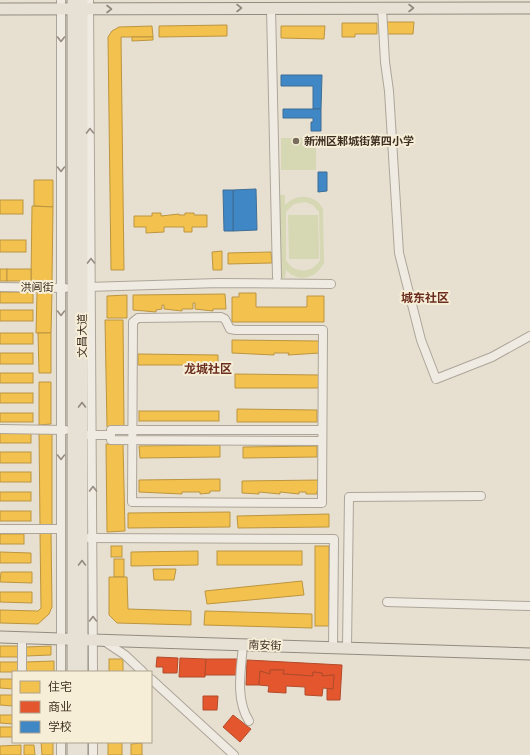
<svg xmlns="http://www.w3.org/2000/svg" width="530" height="755" font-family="'Source Serif 4','Noto Sans SC',serif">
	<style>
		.green { fill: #d6d7b3; fill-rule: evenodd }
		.homes { fill: #f2c14e; stroke: #bc9540 }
		.shops { fill: #e4572e; stroke: #b24b2a }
		.schools { fill: #3f88c5; stroke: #3e6d94 }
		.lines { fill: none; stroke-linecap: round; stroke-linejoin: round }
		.minor-casing { stroke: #ada599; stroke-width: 10 }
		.major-casing { stroke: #928b80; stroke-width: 13 }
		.minor { stroke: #efebe3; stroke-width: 8 }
		.major { stroke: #e6e1d4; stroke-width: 11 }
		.oneway { stroke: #92887a }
		.oneway2 { stroke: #968c82 }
		.poi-dot { fill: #786c5e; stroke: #f7eed8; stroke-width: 1.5 }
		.labels { text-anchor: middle; stroke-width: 4; stroke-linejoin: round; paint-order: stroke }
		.poi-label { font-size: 11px; font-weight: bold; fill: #3d2e20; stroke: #f7eed8; text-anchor: start }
		.street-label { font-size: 11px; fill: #3d2e20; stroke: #f7eed8 }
		.neighbourhood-label { font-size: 12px; font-weight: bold; fill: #6b2e1e; stroke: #f7eed8 }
	</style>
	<rect width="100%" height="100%" fill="#e7e0d1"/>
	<g class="green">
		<rect x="281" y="138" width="35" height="32"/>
		<path d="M279,195H285V205C297,193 315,194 323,209L324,263C316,279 298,283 286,270L285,278H280ZM305,202L313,205L319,212L320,260C312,274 294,274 286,260V212L294,204Z"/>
		<path d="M288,215H318L319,259H289Z"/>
	</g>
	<g class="homes">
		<path d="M387,22H414L413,34H387Z"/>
		<path d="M342,23H377V34H355V37H342Z"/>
		<path d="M227,25V36L159,37V26Z"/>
		<path d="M152,26L153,37H121L124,270H111L108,37L112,31L119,27Z"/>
		<path d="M281,26H325L324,39L281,38Z"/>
		<path d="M132,37H153V40L132,41Z"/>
		<path d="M34,180H53V207L34,206Z"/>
		<rect x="0" y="200" width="23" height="14"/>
		<path d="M32,206L53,207L52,281H31Z"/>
		<path d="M152,213H161V216L179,214V215H185V213H194V215H207V227H192V232H184V227H164V232L146,233V227H134V216H152Z"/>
		<rect x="0" y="240" width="26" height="12"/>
		<path d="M222,251V270H213L212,252Z"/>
		<path d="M271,252L272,263L228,264V253Z"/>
		<rect x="0" y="269" width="7" height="12"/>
		<rect x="7" y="269" width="24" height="12"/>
		<rect x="0" y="292" width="33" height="11"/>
		<path d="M37,292H52L51,333H36Z"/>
		<path d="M239,293H256V307H307V296H324V322H232V297H239Z"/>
		<path d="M225,294L226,309H213V311L195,309V303H193V309H182V311L164,309V305H162V309L156,310V312L133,310V295Z"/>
		<path d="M127,295V318H107V296Z"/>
		<rect x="0" y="310" width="33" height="11"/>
		<path d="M105,320H123L124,426L107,427Z"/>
		<rect x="0" y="333" width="33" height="11"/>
		<path d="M38,333H51V373H39Z"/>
		<path d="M232,340L320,341V353L288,355L289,353H274V355L232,353Z"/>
		<rect x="0" y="353" width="33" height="11"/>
		<path d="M138,354L218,355V365H138Z"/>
		<rect x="0" y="373" width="33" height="10"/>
		<path d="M235,374L319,375V388H235Z"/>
		<path d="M39,382H51V424L39,425Z"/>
		<rect x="0" y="393" width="33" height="10"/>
		<path d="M237,409L317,410V422H237Z"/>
		<rect x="139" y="411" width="80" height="10"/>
		<rect x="0" y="413" width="33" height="9"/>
		<path d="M39,431H52V525H40Z"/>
		<rect x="0" y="432" width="31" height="11"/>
		<path d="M106,444H123L125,531L107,532Z"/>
		<path d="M220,445V457L140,458L139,446Z"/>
		<path d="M317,446V457L243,458V447Z"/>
		<rect x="0" y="452" width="31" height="11"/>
		<rect x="0" y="472" width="31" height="10"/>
		<path d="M220,479V491H210V493L200,494V492H182V494L139,492V480Z"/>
		<path d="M319,480L320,492L317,491V494H306V492H299V494L280,492V494L259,492V494L242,493V481Z"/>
		<rect x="0" y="492" width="31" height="9"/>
		<rect x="0" y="511" width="31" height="10"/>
		<path d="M230,512V527L128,528V513Z"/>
		<path d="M329,514V527L238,528L237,516Z"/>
		<path d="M51,532L52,607L49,614L38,624L0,623V610L38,611L41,608L40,533Z"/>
		<rect x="0" y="534" width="24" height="10"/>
		<rect x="111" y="546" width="11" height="11"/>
		<rect x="315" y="546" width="14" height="80"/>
		<path d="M198,551V565L131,566V552Z"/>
		<rect x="217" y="551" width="85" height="14"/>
		<path d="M0,552L31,553V563H0Z"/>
		<rect x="114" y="559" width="10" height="18"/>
		<path d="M153,569H176L174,580H154Z"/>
		<path d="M1,572H32V583L0,582Z"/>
		<path d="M109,577H127L128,609L191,611V625L117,623L109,615Z"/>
		<path d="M302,581L304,595L207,604L205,591Z"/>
		<path d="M0,592H32V603L0,602Z"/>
		<path d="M205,611L312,614V628L204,625Z"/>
		<rect x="0" y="646" width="19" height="11"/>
		<path d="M51,646V655L26,656V647Z"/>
		<rect x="109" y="659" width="14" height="13"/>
		<path d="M54,661V672H25V662Z"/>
		<rect x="0" y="662" width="19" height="10"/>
		<path d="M0,679H13V689L0,688Z"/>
		<path d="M0,695H13V706L0,705Z"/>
		<path d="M0,715H13V724L0,723Z"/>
		<rect x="0" y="727" width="13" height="10"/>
		<path d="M41,742H53V755H42Z"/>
		<rect x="108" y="742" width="14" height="13"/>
		<path d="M142,743V755H131V744Z"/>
		<path d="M21,745V755H0V746Z"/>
		<path d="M24,745H34L35,755H24Z"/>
	</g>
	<g class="shops">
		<path d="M157,657L178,658L177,673H163V667H156Z"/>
		<path d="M180,658L206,659L205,677H179Z"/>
		<path d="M206,659H238V675H205Z"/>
		<path d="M247,660L342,665L340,700H327V688L333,689L334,675L322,676V673L313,672V676L283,674L284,670H270V674L260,671L259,685H246Z"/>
		<path d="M270,670H284L283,674L313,676V672L322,673V676L334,675L333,689L323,688L322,696L305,695V687L286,686V693L268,692L269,686L259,685L260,671L270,674Z"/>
		<path d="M203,696H218L217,710H203Z"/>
		<path d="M233,715L251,729L240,742L223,727Z"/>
	</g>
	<g class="schools">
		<path d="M281,75H322L321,109H313V86H281Z"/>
		<path d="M283,109H321V131H311V122H313V118H283Z"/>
		<path d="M318,172H327V191L318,192Z"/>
		<path d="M256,189L257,230L233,231V190Z"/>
		<path d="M223,190H233V231H224Z"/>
	</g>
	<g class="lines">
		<defs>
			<g id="minor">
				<path d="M89,0L93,672"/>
				<path d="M271,8L277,277"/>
				<path d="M382,8L385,62L389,91L399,253L421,340L436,379L492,357L530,336"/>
				<path d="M0,287L65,288"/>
				<path d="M87,287L219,283L331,284"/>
				<path d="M221,317L225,319L230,329L236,330H323L322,503L132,502L133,322L138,318Z"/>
				<path d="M0,429L65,430"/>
				<path d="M322,430H111V440L322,441"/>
				<path d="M88,435H111"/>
				<path d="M0,529H61"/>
				<path d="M89,538L334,539L333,648"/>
				<path d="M387,602L530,606"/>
				<path d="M104,641L125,655L143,672"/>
				<path d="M243,645C241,670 235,699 249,721"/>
				<path d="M347,648L349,497L481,496"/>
				<path d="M22,672V638"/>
				<path d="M61,672V0"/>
				<path d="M151,679L234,755"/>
				<path d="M61,742V755"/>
				<path d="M93,742V755"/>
			</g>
			<g id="major">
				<path d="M0,9L530,8"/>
				<path d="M0,637L530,654"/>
				<path d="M73,672V0"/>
				<path d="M82,672V0"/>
				<path d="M73,755V742"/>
				<path d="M82,755V742"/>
			</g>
		</defs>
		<use href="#minor" class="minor-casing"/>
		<use href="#major" class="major-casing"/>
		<use href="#minor" class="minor"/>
		<use href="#major" class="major"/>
	</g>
	<defs><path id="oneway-chevron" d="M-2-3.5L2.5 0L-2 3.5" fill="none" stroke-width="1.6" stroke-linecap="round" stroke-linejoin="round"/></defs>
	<g class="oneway">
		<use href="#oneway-chevron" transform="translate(239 8)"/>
		<use href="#oneway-chevron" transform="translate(411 8)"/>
		<use href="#oneway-chevron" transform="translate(109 9)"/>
		<use href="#oneway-chevron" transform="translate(82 405) rotate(-90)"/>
		<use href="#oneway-chevron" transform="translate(82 563) rotate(-90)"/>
	</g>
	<g class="oneway2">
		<use href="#oneway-chevron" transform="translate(61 39) rotate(90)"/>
		<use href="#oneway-chevron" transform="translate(90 131) rotate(-91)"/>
		<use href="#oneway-chevron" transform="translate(61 169) rotate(90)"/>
		<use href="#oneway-chevron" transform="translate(91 261) rotate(-91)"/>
		<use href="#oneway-chevron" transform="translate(61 313) rotate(90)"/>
		<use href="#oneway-chevron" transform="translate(61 457) rotate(90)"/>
		<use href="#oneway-chevron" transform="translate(93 489) rotate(-90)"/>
		<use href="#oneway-chevron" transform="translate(93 619) rotate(-90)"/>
	</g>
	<circle class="poi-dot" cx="296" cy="141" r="4"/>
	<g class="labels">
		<g class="poi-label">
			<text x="304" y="145">新洲区邾城街第四小学</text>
		</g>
		<g class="street-label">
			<text x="37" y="291">洪闾街</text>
			<text transform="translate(82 336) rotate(-90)" y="4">文昌大道</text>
			<text transform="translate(265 645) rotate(2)" y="4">南安街</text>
		</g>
		<g class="neighbourhood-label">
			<text x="425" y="302">城东社区</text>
			<text x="208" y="373">龙城社区</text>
		</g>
	</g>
	<rect x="12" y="671" width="140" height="72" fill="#f7eed8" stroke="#ada18e"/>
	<rect x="20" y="681" width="20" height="12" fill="#f2c14e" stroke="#ada18e"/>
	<text x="48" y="691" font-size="12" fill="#3d2e20">住宅</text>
	<rect x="20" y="701" width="20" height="12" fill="#e4572e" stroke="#ada18e"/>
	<text x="48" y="711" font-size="12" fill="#3d2e20">商业</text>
	<rect x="20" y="721" width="20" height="12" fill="#3f88c5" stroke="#ada18e"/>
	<text x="48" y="731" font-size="12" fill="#3d2e20">学校</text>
</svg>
